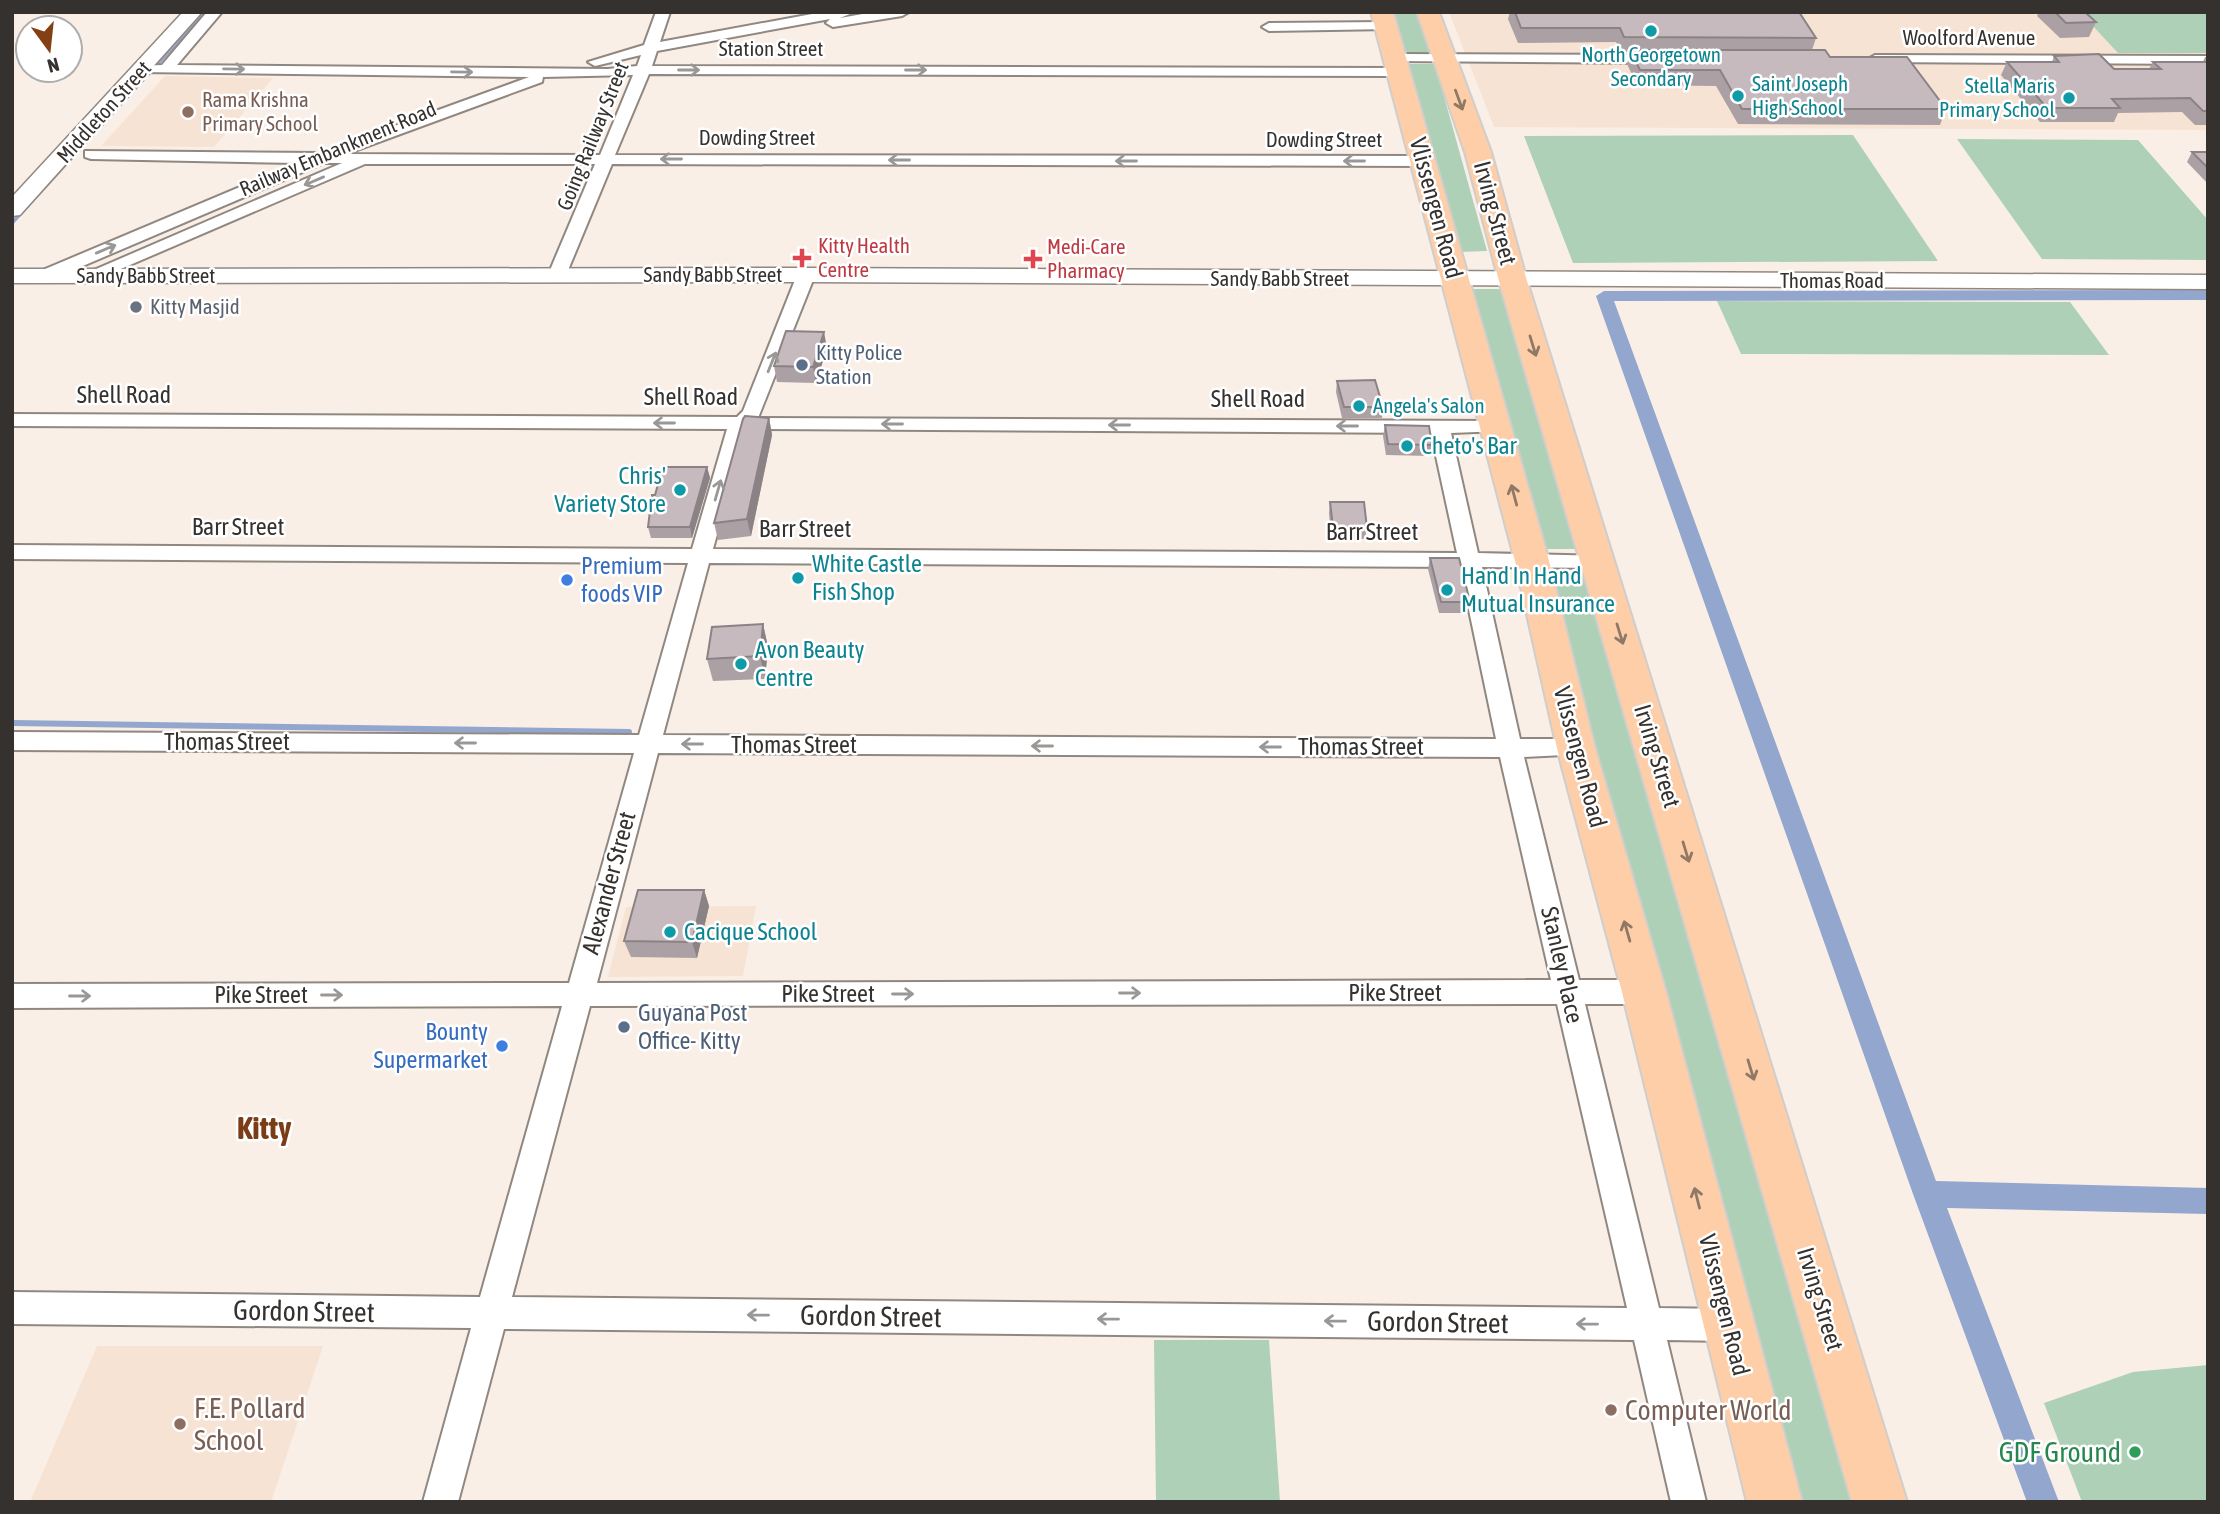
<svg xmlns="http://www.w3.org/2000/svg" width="2220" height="1514" font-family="'Asap Condensed',sans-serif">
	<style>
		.education { fill: #f7e3d4 }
		.green { fill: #aed0b6 }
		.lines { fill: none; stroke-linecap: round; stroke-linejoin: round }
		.stream-far1 { stroke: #93a6cd; stroke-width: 3.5 }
		.stream { stroke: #93a6cd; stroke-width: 6 }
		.canal { fill: #93a6cd; fill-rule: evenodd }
		.minor-casing { stroke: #908880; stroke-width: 4 }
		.tertiary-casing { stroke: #908880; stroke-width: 3 }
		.primary-casing { stroke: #cfcecd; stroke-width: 4 }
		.minor { fill: #fff; fill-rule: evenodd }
		.tertiary { fill: #fff; fill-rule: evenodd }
		.primary { fill: #fdcea8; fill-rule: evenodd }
		.wall { fill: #aba0a4 }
		.shaded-wall { fill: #8b8286 }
		.building { fill: #c7babf; stroke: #8b8286; stroke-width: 2 }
		.oneway { stroke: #9a9896 }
		.oneway2 { stroke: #8f7865 }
		.culture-dot { fill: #0f9aa8; stroke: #fff; stroke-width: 2.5 }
		.education-dot { fill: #8d6e63; stroke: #fff; stroke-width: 2.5 }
		.health-dot { fill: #e0444e; stroke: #fff; stroke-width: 2.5 }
		.worship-dot { fill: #6b7280; stroke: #fff; stroke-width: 2.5 }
		.service-dot { fill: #5c6f8a; stroke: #fff; stroke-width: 2.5 }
		.shop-dot { fill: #3f7fe0; stroke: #fff; stroke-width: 2.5 }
		.leisure-dot { fill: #2e9e5b; stroke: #fff; stroke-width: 2.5 }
		.labels { text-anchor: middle; stroke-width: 5; stroke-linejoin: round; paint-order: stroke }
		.far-street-label { font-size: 21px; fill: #35312e; stroke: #fff }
		.far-culture-label { font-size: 21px; fill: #0d838f; stroke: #fff; text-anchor: start }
		.far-education-label { font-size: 21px; fill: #785e54; stroke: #fff; text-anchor: start }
		.far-health-label { font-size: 21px; fill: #be3a42; stroke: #fff; text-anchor: start }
		.far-worship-label { font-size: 21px; fill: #5b616d; stroke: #fff; text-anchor: start }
		.far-service-label { font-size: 21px; fill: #4e5e75; stroke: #fff; text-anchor: start }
		.street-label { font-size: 24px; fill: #35312e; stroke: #fff }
		.culture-label { font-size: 24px; fill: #0d838f; stroke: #fff; text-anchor: start }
		.shop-label { font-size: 24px; fill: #366cbe; stroke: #fff; text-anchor: start }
		.service-label { font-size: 24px; fill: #4e5e75; stroke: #fff; text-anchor: start }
		.near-street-label { font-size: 28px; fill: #35312e; stroke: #fff }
		.near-education-label { font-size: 28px; fill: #785e54; stroke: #fff; text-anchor: start }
		.near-leisure-label { font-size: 28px; fill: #27864d; stroke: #fff; text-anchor: end }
		.near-neighbourhood-label { font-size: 32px; font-weight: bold; fill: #7b3d16; stroke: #fff }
	</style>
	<rect width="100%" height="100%" fill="#f9efe7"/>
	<g class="education">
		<path d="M1449,12H2208V130L1494,127Z"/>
		<path d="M165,76L273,78L214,147L101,146Z"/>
		<path d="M756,906L743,976L608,977L626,907Z"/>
		<path d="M97,1346H323L271,1502H30Z"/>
	</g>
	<g class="green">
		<path d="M1391,12H1419L1431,54L1402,53Z"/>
		<path d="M2080,12H2208V53H2118Z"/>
		<path d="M1407,64H1435L1487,251L1459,252Z"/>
		<path d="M1853,135L1938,261L1573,263L1524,136Z"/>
		<path d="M1957,139L2138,140L2208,220V260L2042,259Z"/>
		<path d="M1473,289H1506L1579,549H1543Z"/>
		<path d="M1717,301L2070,302L2109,355L1741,354Z"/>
		<path d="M1549,572H1588L1861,1502H1797Z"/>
		<path d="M1154,1340H1269L1280,1502H1156Z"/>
		<path d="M2208,1365V1502H2082L2044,1403L2133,1372Z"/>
	</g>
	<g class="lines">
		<path class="stream-far1" d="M12,223L205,12"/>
		<path class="stream" d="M12,723L629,732"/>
		<path class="canal" d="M2208,290V300L1614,301L1936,1181L2208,1188V1214L1947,1208L2059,1502H2027L1913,1194L1596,296L1604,291Z"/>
		<defs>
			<g id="minor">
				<path d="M207,12H222L177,65L608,69L637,66L641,55L595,66L588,62L644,45L656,12H670L660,42L823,12H855L840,18L874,12H909L902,16L833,27L826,23L830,19L657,51L652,66L1398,68L1405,72L1398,76L649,74L615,155L1422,156L1430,161L1422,166L612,164L566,275L557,280L548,275L595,164H365L95,280L89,281L80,276L342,163H324L50,280H38L35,276L38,272L297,163L91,159L85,157V151L320,153L529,77L139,72V66L162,65ZM633,75L600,155L346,154L542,82L543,77Z"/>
				<path d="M1386,22L1391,23V29L1269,31L1262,27L1269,23Z"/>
				<path d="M1395,54L1660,55L1667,59L1660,63L1390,61V55Z"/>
				<path d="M1875,55L2208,56V64L1870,62L1868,59Z"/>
				<path d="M806,270L815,275L758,418L1495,421L1505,427L1502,431L1451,433L1478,553L1606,556L1609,561L1606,566L1598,568L1482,567L1520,739H1576L1585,742L1588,748L1585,754L1524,757L1579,980H1644L1654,984L1658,992L1654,1000L1644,1004H1585L1659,1308L1729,1309L1740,1314L1745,1325L1740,1336L1729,1341L1667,1340L1706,1502H1671L1634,1340L504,1329L458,1502H423L471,1328L12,1324V1292L480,1297L562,1006L12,1008V984L569,983L634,753L12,750V732L639,735L688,563L12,559V545L692,549L727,429L12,426V414L737,417L743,411L797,275ZM748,429L1431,433L1457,553L713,549L744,435ZM709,563L1460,567L1496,739L663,735ZM658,753L1500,757L1551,980L597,983ZM1557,1004L1627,1308L512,1297L590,1006Z"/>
			</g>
			<g id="tertiary">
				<path d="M183,12H202L20,215L12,216V197Z"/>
				<path d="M806,268L2208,275V289L806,282L12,283V269Z"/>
			</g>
			<g id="primary">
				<path d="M1371,12H1393L1549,561L1595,748L1666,992L1802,1502H1747L1622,992L1557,748L1515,561Z"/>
				<path d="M1417,12H1439L1491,152L1527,281L1907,1502H1852L1499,281L1465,152Z"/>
			</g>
		</defs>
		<use href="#minor" class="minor-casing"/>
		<use href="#tertiary" class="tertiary-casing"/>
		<use href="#primary" class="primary-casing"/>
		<use href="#minor" class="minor"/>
		<use href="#tertiary" class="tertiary"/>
		<use href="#primary" class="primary"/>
	</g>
	<g class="wall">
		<path d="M1510,12H1799L1816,38L1812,50L1946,109L1940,125L1738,124L1716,86L1637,85L1627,64L1630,52H1621L1616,42L1518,43L1508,19Z"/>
		<path d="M2039,12H2085L2096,22L2089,37L2060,38L2037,16Z"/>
		<path d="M2054,56L2114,69H2149L2153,62H2203L2205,57H2208V125H2195L2182,112L2118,113L2114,122H2040L2001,75L2007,62H2052Z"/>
		<path d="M2192,152H2208V184L2187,162Z"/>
		<path d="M827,348L816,383L777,382L774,366Z"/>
		<path d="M1337,381L1383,407L1382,418H1342L1336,392Z"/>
		<path d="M769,418L772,435L751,536L718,540L714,523Z"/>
		<path d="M1385,425L1432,445L1430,456L1386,455L1383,436Z"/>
		<path d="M707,467L710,478L692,538H651L648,527L655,495Z"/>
		<path d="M1330,502L1367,528L1365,539H1331L1329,513Z"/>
		<path d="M1430,558L1470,602L1467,613H1439L1428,569Z"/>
		<path d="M763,624L768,647L765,679L713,681L707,659Z"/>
		<path d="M704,890L709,906L697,958L631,957L624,941Z"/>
	</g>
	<g class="shaded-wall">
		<path d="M824,332L827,348L816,383L813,367Z"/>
		<path d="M769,418L772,435L751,536L747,519Z"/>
		<path d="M707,467L710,478L692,538L690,527Z"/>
		<path d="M763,624L768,647L765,679L760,656Z"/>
		<path d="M704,890L709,906L697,958L692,942Z"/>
	</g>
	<g class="building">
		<path d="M1515,12H1799L1816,38L1624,37L1620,28H1521Z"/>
		<path d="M2055,12H2085L2096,22L2066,23Z"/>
		<path d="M1630,50H1825L1830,57H1907L1946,109H1742L1720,70H1640Z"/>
		<path d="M2099,54L2114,69H2161L2153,62H2208V111H2203L2190,98L2112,99L2120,108H2047L2007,62H2059L2054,56Z"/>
		<path d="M2192,152H2208V168Z"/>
		<path d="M786,331L824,332L813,367L774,366Z"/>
		<path d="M1375,380L1383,407H1344L1337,381Z"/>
		<path d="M745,416L769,418L747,519L714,523L743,419Z"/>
		<path d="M1385,425L1429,426L1432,445L1388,444Z"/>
		<path d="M663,467H707L690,527H648L652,495H655Z"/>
		<path d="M1330,502H1364L1367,528L1333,527Z"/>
		<path d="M1430,558H1459L1470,602H1441Z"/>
		<path d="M763,624L760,656L707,659L712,627Z"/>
		<path d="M638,890H704L692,942L624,941Z"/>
	</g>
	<defs><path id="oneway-shaft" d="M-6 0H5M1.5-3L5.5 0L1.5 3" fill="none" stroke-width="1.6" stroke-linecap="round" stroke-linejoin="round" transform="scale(1.75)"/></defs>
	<g class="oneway">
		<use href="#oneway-shaft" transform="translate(234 69) rotate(1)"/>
		<use href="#oneway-shaft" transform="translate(689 70)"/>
		<use href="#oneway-shaft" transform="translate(916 70)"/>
		<use href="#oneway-shaft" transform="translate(462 72) rotate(1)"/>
		<use href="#oneway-shaft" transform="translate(671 159) rotate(-180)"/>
		<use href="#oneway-shaft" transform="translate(899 160) rotate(-180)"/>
		<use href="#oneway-shaft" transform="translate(1126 161) rotate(-180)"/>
		<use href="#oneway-shaft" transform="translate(1354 161) rotate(180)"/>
		<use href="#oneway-shaft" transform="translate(314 181) rotate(157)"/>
		<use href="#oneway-shaft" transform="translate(106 249) rotate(-23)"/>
		<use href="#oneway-shaft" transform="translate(772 362) rotate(-68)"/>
		<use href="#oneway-shaft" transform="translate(664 423) rotate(-180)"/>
		<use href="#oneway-shaft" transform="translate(892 424) rotate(-180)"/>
		<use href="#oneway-shaft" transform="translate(1119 425) rotate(-180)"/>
		<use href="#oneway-shaft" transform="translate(1347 426) rotate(-180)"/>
		<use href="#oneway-shaft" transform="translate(718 490) rotate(-74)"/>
		<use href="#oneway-shaft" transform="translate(465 743) rotate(-180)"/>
		<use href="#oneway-shaft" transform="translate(692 744) rotate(-180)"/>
		<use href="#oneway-shaft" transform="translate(1042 746) rotate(-180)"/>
		<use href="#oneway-shaft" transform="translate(1270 747) rotate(-180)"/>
		<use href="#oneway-shaft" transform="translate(1130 993)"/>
		<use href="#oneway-shaft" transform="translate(903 994)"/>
		<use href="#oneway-shaft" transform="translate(332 995)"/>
		<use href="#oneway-shaft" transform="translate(80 996)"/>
		<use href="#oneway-shaft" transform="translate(758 1315) rotate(-179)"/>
		<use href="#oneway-shaft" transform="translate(1108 1319) rotate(-179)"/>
		<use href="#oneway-shaft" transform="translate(1335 1321) rotate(-179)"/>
		<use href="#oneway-shaft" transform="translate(1587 1324) rotate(-179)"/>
	</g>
	<g class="oneway2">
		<use href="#oneway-shaft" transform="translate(1459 100) rotate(70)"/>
		<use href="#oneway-shaft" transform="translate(1533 346) rotate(73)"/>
		<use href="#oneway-shaft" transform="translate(1514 495) rotate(-105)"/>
		<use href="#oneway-shaft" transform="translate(1620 634) rotate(73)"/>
		<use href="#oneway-shaft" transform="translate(1686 852) rotate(73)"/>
		<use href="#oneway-shaft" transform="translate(1627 931) rotate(-106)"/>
		<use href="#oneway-shaft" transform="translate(1751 1070) rotate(73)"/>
		<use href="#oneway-shaft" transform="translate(1697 1198) rotate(-104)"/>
	</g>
	<g class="culture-dot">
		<circle cx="1651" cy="31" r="7"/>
		<circle cx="1738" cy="96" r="7"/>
		<circle cx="2069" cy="98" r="7"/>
		<circle cx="1359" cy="406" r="7"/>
		<circle cx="1407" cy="446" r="7"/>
		<circle cx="680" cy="490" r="7"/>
		<circle cx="798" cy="578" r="7"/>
		<circle cx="1447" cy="590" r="7"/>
		<circle cx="741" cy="664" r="7"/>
		<circle cx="670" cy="932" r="7"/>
	</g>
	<g class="education-dot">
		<circle cx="188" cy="112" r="7"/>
		<circle cx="1611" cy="1410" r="7"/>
		<circle cx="180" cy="1424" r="7"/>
	</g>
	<g class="health-dot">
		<path d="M798.5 247.5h7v7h7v7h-7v7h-7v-7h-7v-7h7z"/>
		<path d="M1029.5 248.5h7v7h7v7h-7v7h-7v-7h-7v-7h7z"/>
	</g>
	<circle class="worship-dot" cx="136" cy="307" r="7"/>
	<g class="service-dot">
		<circle cx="802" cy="365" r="7"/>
		<circle cx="624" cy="1027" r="7"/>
	</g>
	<g class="shop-dot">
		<circle cx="567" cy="580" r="7"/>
		<circle cx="502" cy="1046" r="7"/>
	</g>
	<circle class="leisure-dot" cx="2135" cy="1452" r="7"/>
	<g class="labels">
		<g class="far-street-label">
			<text x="1969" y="45">Woolford Avenue</text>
			<text x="771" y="56">Station Street</text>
			<text transform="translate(104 112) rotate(-48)" y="7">Middleton Street</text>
			<text transform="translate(593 136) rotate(-68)" y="7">Going Railway Street</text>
			<text x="757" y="145">Dowding Street</text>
			<text x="1324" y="147">Dowding Street</text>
			<text transform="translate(338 149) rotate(-23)" y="7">Railway Embankment Road</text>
			<text x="713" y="282">Sandy Babb Street</text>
			<text x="146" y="283">Sandy Babb Street</text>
			<text x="1280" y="286">Sandy Babb Street</text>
			<text x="1832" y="288">Thomas Road</text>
		</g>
		<g class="far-culture-label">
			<text x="1651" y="62" text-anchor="middle">North Georgetown<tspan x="1651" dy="24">Secondary</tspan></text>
			<text x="1752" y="91">Saint Joseph<tspan x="1752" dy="24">High School</tspan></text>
			<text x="2055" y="93" text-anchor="end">Stella Maris<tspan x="2055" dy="24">Primary School</tspan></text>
			<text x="1373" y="413">Angela's Salon</text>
		</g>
		<g class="far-education-label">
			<text x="202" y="107">Rama Krishna<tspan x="202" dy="24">Primary School</tspan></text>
		</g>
		<g class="far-health-label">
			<text x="818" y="253">Kitty Health<tspan x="818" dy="24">Centre</tspan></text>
			<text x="1047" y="254">Medi-Care<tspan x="1047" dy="24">Pharmacy</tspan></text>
		</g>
		<g class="far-worship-label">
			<text x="150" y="314">Kitty Masjid</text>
		</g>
		<g class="far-service-label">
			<text x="816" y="360">Kitty Police<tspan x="816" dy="24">Station</tspan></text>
		</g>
		<g class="street-label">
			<text transform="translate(1436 208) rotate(75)" y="8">Vlissengen Road</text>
			<text transform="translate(1495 213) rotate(75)" y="8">Irving Street</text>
			<text x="124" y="403">Shell Road</text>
			<text x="691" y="405">Shell Road</text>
			<text x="1258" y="407">Shell Road</text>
			<text x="238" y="535">Barr Street</text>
			<text x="805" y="537">Barr Street</text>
			<text x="1372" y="540">Barr Street</text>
			<text x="227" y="750">Thomas Street</text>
			<text x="794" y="753">Thomas Street</text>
			<text x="1361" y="755">Thomas Street</text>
			<text transform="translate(1657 756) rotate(73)" y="8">Irving Street</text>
			<text transform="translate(1580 757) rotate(75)" y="8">Vlissengen Road</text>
			<text transform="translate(609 883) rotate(-75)" y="8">Alexander Street</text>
			<text transform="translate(1562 965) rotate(77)" y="8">Stanley Place</text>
			<text x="1395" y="1001">Pike Street</text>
			<text x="828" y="1002">Pike Street</text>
			<text x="261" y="1003">Pike Street</text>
			<text transform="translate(1820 1299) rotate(73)" y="8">Irving Street</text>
			<text transform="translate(1724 1305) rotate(76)" y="8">Vlissengen Road</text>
		</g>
		<g class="culture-label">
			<text x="1421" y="454">Cheto's Bar</text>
			<text x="666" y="484" text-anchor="end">Chris'<tspan x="666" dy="28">Variety Store</tspan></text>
			<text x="812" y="572">White Castle<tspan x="812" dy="28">Fish Shop</tspan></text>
			<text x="1461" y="584">Hand In Hand<tspan x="1461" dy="28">Mutual Insurance</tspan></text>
			<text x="755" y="658">Avon Beauty<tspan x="755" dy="28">Centre</tspan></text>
			<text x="684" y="940">Cacique School</text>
		</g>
		<g class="shop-label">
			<text x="581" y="574">Premium<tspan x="581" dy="28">foods VIP</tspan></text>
			<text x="488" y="1040" text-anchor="end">Bounty<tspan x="488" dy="28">Supermarket</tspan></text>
		</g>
		<g class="service-label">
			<text x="638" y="1021">Guyana Post<tspan x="638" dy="28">Office- Kitty</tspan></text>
		</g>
		<g class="near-street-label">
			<text transform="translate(304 1311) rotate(1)" y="10">Gordon Street</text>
			<text transform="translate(871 1316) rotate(1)" y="10">Gordon Street</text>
			<text transform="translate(1438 1322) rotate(1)" y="10">Gordon Street</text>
		</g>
		<g class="near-education-label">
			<text x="194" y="1418">F.E. Pollard<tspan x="194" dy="32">School</tspan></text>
			<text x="1625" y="1420">Computer World</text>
		</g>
		<g class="near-leisure-label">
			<text x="2121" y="1462">GDF Ground</text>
		</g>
		<g class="near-neighbourhood-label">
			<text x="264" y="1139">Kitty</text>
		</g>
	</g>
	<rect width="2220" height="1514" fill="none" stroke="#35312e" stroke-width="28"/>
	<g transform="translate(49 49) rotate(165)"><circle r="33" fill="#ffffff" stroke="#aeadab" stroke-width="2"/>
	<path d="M0-5L12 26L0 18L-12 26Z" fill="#844014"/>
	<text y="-10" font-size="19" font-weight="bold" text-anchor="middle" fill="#35312e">N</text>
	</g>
</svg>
